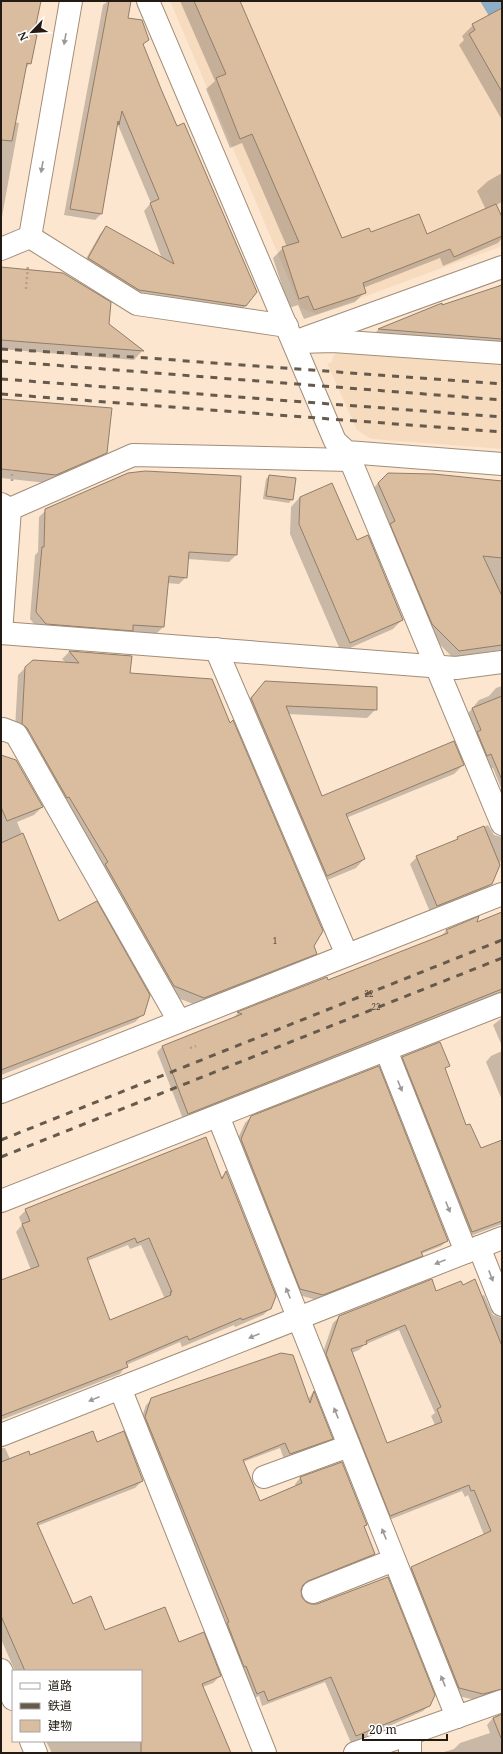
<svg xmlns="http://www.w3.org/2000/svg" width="503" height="1754" font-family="'Noto Serif','Noto Sans JP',serif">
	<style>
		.built { fill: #f7dbbf }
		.water { fill: #8eadc9 }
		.shadow { fill: #0003; fill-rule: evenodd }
		.building { fill: #dabd9f; stroke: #917d69; fill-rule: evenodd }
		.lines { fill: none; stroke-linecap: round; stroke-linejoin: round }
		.street-casing { stroke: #a18d78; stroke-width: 24 }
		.secondary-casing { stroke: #a18d78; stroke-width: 24 }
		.primary-casing { stroke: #a18d78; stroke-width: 24 }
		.path { stroke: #b1a08e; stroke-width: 2.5; stroke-dasharray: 2 3; stroke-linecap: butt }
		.street { stroke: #fff; stroke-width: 22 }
		.secondary { stroke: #fff; stroke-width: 22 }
		.primary { stroke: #fff; stroke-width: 22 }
		.rail { stroke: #665a4d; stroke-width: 3; stroke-dasharray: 7 7; stroke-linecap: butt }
		.oneway { fill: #9c9895 }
		.labels { text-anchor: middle; stroke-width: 3.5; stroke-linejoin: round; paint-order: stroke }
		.number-label { font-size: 8px; fill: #514436 }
	</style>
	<rect width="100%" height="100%" fill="#fce6cf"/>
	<g class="built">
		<path d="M170,1H502V246L317,314L301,308Z"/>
		<path d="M337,353L502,365V449L372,439L368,437L357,430L327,363H331L334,355Z"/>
	</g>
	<path class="water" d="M480,1H502V8L489,16Z"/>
	<g class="shadow">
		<path d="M1,1H40L33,35L30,63L25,69L15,122L19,123L1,222Z"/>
		<path d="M108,1H122L127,19L142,45L246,305L239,312L131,296L82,266L100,234L106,227L162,259L144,211L151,203L118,125L116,128L101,214L95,220L64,215L103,5Z"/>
		<path d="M180,1H239L342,239L370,234L426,235L486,210L477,191L488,181L502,173V202L496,205L502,220V238L498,243L443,266L440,258L363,288L365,292L355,302L304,319L298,305L289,308L273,258L283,248L287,247L242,143L230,148L206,89L215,81Z"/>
		<path d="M502,10V120L459,45L464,40L462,36L473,25Z"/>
		<path d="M1,268L108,324L142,351L134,360L1,349Z"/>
		<path d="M502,284V346L373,335L378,330L441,304V307L488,291Z"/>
		<path d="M1,400L107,452L98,460L47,483L1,478Z"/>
		<path d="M269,476L292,499L289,503L263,499L266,479Z"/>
		<path d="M240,477L236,555L229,562L188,559L186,577L179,584L167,583L163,627L156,634L131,631L125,637L39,630L30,619L35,555L38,552L39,517L46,510Z"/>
		<path d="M381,480L502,481V650L452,657L426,630L372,490Z"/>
		<path d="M300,497L356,542L402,620L393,629L341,652L290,534L291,507Z"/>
		<path d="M69,652L130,656L129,674L313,946L316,953L309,961L196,1005L167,994L28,749L35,742L60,732L15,729L18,675L25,668L66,663L62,659Z"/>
		<path d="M265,682L376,709L367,718L288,714L321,797L463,765L454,774L346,818L364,859L356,868L318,884L242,707Z"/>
		<path d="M502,686V790L493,768L488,770L466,716L479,700L489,696L496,688Z"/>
		<path d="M1,756L42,807L34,815L17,822L59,923L143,1014L135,1022L1,1075Z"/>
		<path d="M488,825L494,835L502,837V858L491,884L484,891L430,912L410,864L417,857L454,842L458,838Z"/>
		<path d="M502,913V999L498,997L481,1000L183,1119L157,1052L162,1047L233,1018L238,1013L326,978L327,982L441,936L447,930L475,923Z"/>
		<path d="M502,1018V1046L493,1025Z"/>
		<path d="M502,1051V1100L486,1062L491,1056Z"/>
		<path d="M403,1058L448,1066L444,1070L466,1126L480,1149L502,1162V1224L465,1238L396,1064Z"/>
		<path d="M251,1117L447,1241L441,1246L421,1254L416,1261L317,1300L295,1294L235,1145L245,1123Z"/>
		<path d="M226,1172L271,1308L263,1315L235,1327L234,1325L182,1347L180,1342L126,1365L120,1374L1,1420V1281L31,1270L16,1232L22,1225L19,1217L26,1210L221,1178ZM128,1245L130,1249L141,1245L165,1299L110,1322L87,1261Z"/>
		<path d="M462,1286L481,1296L484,1295L493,1315L502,1318V1697L476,1700L453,1695L405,1574L411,1568L484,1535L468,1495L465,1497L462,1491L384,1522L320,1361L333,1323L339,1317ZM399,1330L435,1413L431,1416L435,1425L386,1444L352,1353L359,1350L364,1345Z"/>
		<path d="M313,1392L332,1438L326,1444L284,1459L280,1448L243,1462L259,1502L296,1487L295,1484L300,1478L342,1463L366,1525L363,1528L374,1554L368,1559L301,1586L300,1590L301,1597L429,1705L423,1711L351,1743L325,1682L262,1706L259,1696L251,1699L140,1423L146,1405L152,1399L308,1400Z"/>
		<path d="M96,1443L142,1481L135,1488L37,1526L73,1605L104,1631L179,1644L220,1676L213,1683L203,1687L230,1753H52L46,1741H141V1671H15L1,1639V1448H5L10,1459Z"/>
		<path d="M502,1715V1753H441L454,1749L460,1743L490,1733L487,1725L493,1718Z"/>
	</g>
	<g class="building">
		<path d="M1,1H41L34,34L37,35L31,64L27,63L12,141L1,140Z"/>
		<path d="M109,1H131L128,18L142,20L149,40L143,44L161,89L177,126L184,123L257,292L246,306L139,290L88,258L106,226L174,264L150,203L159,199L122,111L119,125L118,121L102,214L70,209Z"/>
		<path d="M194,1H240L342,238L369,228L371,232L419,214L427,234L496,204L502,217V236L454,257L450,249L363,283L366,293L314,310L308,296L299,299L282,247L299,242L252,134L240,139L216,78L226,74Z"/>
		<path d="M502,8V92L469,34L475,30L472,24Z"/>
		<path d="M1,267L63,273L111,302L109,324L144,351L1,340Z"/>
		<path d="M502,285V339L378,329L442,303V305Z"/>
		<path d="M1,399L112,408L107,453L56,475L1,469Z"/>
		<path d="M145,471L241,476L237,555L189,552L187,578L169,576L164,627L133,625V631L46,624L36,612L42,547H44L45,509L128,473Z"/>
		<path d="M388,473L434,474L502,481V558L483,556L502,596V645L459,651L432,624L390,524L395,521L378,483Z"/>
		<path d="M269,475L296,478L293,500L266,496Z"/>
		<path d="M332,483L357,540L368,535L403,620L350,643L299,524L300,497Z"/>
		<path d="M69,651L132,656L130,673L212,679L230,723L233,720L323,931L314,946L317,954L204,998L174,986L105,864L108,862L69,797L67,798L27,728L22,724L25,667L33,660L79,663Z"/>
		<path d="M265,681L377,687V710L286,706L322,796L454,741L464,765L346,814L365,859L327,876L251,698Z"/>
		<path d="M502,696V780L491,754L487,756L477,732L481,730L472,708Z"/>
		<path d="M1,755L16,760L43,807L7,821L1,807Z"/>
		<path d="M484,826L500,865L492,884L437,906L416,856L458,839L457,837Z"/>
		<path d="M23,833L59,921L97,901L150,995L144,1015L1,1070V843Z"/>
		<path d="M502,912V989L188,1114L162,1046L242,1014L237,1012L327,977L328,980L448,933L446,930L479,916L477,922Z"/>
		<path d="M440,1042L450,1066L445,1068L466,1125L470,1124L481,1148L502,1140V1221L472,1232L402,1057Z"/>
		<path d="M379,1066L448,1241L421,1252L423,1256L323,1295L300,1289L241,1139L251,1116Z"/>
		<path d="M206,1137L222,1179L226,1171L276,1296L271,1309L242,1320L241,1318L189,1340L187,1336L126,1362L128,1367L1,1416V1280L39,1266L22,1224L30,1221L25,1209ZM135,1238L137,1243L149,1238L172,1292H170L171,1295L110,1320L87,1258Z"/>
		<path d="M432,1279L436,1291L461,1281L463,1285L475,1279L502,1346V1689L483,1694L459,1688L411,1567L491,1531L474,1490L471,1491L469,1485L390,1516L326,1354L339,1316ZM405,1325L441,1407L437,1409L442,1422L387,1443L351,1349L367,1344L366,1341Z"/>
		<path d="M281,1353L293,1355L310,1403L314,1391L333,1439L290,1454L285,1443L243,1460L260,1501L302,1483L300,1477L342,1462L367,1525L364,1526L375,1554L308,1581L303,1585L301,1590L302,1597L306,1602L311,1604H317L388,1577L435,1695L430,1706L356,1736L331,1677L268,1701L264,1691L257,1694L246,1666L244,1667L227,1623L229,1622L145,1417L151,1398Z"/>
		<path d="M93,1431L97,1442L124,1431L143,1481L37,1523L73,1604L91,1596L105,1630L165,1607L179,1642L204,1632L221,1676L202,1684L231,1753H141V1671H25L1,1616V1462L29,1451L30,1455Z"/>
		<path d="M502,1714V1738H501L493,1718Z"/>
	</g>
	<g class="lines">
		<defs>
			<g id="street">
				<path d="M148,1L335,441L347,452L502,464"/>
				<path d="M30,237L71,1"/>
				<path d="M1,249L30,237L137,304L287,326"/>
				<path d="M299,342L333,341L502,353"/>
				<path d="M1,504L10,509L133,455L350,460"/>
				<path d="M216,649L347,955"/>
				<path d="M1,730L3,729L16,734L179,1021"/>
				<path d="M386,1050L466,1252"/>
				<path d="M218,1116L457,1717"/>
				<path d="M1,1201L502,1004"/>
				<path d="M479,1247L502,1305"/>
				<path d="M120,1388L265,1753"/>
				<path d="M1,1435L502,1238"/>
				<path d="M264,1477L349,1446"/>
				<path d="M313,1592L394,1560"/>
				<path d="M410,1734V1753"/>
			</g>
			<g id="secondary">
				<path d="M294,342L502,267"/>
				<path d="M347,452L502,824"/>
				<path d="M1,633L456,668L502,662"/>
				<path d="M1,633L10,509"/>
				<path d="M1,1092L502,894"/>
				<path d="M355,1753L502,1701"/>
			</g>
			<g id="primary">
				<path d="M1,1670L13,1699"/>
				<path d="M31,1741L36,1753"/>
			</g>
		</defs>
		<use href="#street" class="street-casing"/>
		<use href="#secondary" class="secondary-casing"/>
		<use href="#primary" class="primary-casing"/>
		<g class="path">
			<path d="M26,289L28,265"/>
			<path d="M12,481V470"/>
			<path d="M190,1048L196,1046"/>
		</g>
		<use href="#street" class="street"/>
		<use href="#secondary" class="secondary"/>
		<use href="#primary" class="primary"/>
		<g class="rail">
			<path d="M1,349L133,357L502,384"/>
			<path d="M1,361L502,400"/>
			<path d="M1,379L502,417"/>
			<path d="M1,394L502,432"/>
			<path d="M1,1140L502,940"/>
			<path d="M1,1157L502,958"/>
		</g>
	</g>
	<defs><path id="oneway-solid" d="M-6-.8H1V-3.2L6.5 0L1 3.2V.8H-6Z"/></defs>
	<g class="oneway">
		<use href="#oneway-solid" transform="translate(65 39) rotate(100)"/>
		<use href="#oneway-solid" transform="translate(42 167) rotate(100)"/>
		<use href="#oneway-solid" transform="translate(400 1086) rotate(68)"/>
		<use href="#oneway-solid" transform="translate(448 1207) rotate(68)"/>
		<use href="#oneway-solid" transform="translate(440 1262) rotate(158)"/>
		<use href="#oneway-solid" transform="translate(491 1276) rotate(69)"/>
		<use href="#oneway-solid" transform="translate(288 1293) rotate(-112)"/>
		<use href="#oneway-solid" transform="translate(254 1336) rotate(158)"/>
		<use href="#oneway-solid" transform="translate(94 1399) rotate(158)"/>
		<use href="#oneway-solid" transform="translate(336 1413) rotate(-112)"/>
		<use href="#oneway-solid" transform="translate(384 1534) rotate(-112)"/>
		<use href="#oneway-solid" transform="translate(443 1681) rotate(-112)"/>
	</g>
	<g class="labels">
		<g class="number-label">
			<text x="275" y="944">1</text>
			<text x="369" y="997">22</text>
			<text x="376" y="1010">22</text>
		</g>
	</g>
	<rect width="503" height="1754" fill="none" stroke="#231b13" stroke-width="4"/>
	<rect x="12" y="1670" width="130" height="72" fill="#ffffff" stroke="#a7a4a1"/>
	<rect x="20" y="1683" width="20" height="6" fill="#ffffff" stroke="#a7a4a1"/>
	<text x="48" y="1690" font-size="12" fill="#231b13">道路</text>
	<rect x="20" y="1703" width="20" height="6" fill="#665a4d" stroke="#a7a4a1"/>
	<text x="48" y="1710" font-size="12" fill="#231b13">鉄道</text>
	<rect x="20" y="1720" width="20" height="12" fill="#dabd9f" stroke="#a7a4a1"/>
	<text x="48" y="1730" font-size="12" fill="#231b13">建物</text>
	<g transform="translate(32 32) rotate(245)" stroke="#ffffff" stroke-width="3" paint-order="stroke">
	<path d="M0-3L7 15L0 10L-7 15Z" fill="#231b13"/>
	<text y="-6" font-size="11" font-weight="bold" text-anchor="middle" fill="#231b13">N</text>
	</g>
	<path d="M363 1734v6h84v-6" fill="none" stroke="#231b13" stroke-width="2"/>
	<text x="369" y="1734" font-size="12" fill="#231b13" stroke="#ffffff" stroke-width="3" paint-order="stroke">20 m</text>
</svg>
